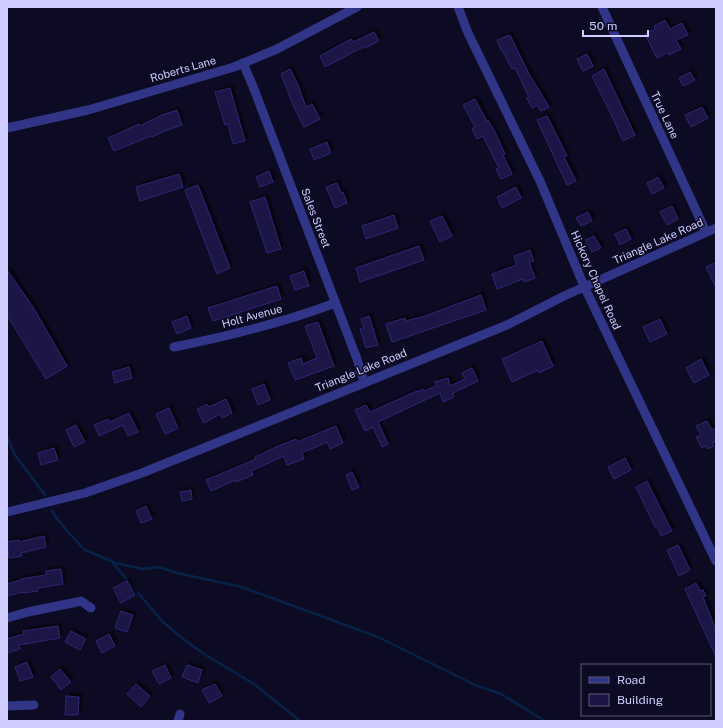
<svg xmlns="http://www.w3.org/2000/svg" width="723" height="728" font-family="'Public Sans',sans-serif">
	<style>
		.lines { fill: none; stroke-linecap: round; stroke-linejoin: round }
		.stream { stroke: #062347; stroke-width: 2.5 }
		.building { fill: #1c1546; stroke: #2f2574; filter: url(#shadow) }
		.minor { stroke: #313587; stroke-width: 9 }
		.labels { text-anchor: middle; stroke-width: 3; stroke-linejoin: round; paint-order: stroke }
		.street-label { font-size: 11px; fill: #cfcdff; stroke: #0d0b23 }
	</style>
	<defs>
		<filter id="shadow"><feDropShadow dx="3" dy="-3" stdDeviation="1" flood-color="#0009"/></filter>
	</defs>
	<rect width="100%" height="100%" fill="#0d0b23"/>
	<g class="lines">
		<g class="stream">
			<path d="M7,437L15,455L45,495"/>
			<path d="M52,510L55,516L69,533L85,550L116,563L142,569L159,567L177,573L242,587L318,615L378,637L475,685L501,694L545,721"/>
			<path d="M113,563L161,620L183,639L204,654L254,684L300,721"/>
		</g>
	</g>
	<g class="building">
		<path d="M665,20L670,29L682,23L688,35L676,40L681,49L669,55L668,52L657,58L645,34L655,29L654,26Z"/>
		<path d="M374,32L379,41L365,48V46L325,67L320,56L351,39L353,42Z"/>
		<path d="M510,35L528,72L549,107L541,111L537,105L532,108L527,98L529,97L515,68L512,69L502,50H501L497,40Z"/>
		<path d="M587,54L593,66L583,71L577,59Z"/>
		<path d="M290,69L298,85L306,107L312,104L320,119L304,127L293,105L281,74Z"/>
		<path d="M604,69L635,135L623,141L609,110L592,76Z"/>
		<path d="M690,72L695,80L683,86L679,78Z"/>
		<path d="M230,88L245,141L233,144L228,124L225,125L215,92Z"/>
		<path d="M475,99L487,121L488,120L494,130L505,154L503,155L512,174L501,179L496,169L499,168L483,136L477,139L472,129L475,127L463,105Z"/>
		<path d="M702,107L708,118L691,127L685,115Z"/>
		<path d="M177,110L182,125L164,131L152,137L151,136L114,151L108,138L139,124L140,126L162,115Z"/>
		<path d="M547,116L567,156L564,157L576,181L567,185L537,120Z"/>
		<path d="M327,142L331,153L314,160L310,149Z"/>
		<path d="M269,171L273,182L260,187L256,177Z"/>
		<path d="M179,174L183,187L140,201L136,187Z"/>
		<path d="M658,177L664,188L652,194L647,183Z"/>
		<path d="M337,183L341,193L343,192L347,203L335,208L326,187Z"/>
		<path d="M198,185L230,268L217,274L185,190Z"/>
		<path d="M516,187L521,198L502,208L497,197Z"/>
		<path d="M265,197L281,249L267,253L250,202Z"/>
		<path d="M672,206L678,219L667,225L660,212Z"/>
		<path d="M588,212L592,221L581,226L576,218Z"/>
		<path d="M394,215L398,228L366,239L362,226Z"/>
		<path d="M442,216L452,236L440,242L430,221Z"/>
		<path d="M626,229L631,239L620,245L615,234Z"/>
		<path d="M594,236L601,248L592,252L585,240Z"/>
		<path d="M419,246L424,260L360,282L356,268Z"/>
		<path d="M530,250L534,261L529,262L535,278L524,282L523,279L497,289L492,274L517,265L514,256Z"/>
		<path d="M716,262V288L706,267Z"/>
		<path d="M7,270L33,307L67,366L46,379L7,315Z"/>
		<path d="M304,271L309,286L295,290L290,276Z"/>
		<path d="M277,286L281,299L213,321L208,308Z"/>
		<path d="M481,295L486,310L392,342L386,324L405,318L406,321L425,316Z"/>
		<path d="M187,316L191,328L177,334L172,322Z"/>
		<path d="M369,316L378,345L366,348L360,329L364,328L361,319Z"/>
		<path d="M660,319L667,334L650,342L643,327Z"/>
		<path d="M318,322L334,366L295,380L288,363L301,358L303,364L317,358L305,326Z"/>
		<path d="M542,341L553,366L539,373L538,370L512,382L502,359Z"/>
		<path d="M701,359L709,375L694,383L686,368Z"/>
		<path d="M129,367L132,378L115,383L112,372Z"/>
		<path d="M472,368L478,381L453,393L454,397L443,402L440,393L378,422L388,444L382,447L373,427L365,431L355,410L366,405L370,412L417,391V392L423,389L424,391L436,386L435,382L448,378L450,386L465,379L462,373Z"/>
		<path d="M264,384L270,400L258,405L252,389Z"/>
		<path d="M226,399L232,413L222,418L220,414L204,423L197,409L207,404L209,407Z"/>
		<path d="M169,408L178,428L165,434L156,414Z"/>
		<path d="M129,413L138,432L128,436L123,425L99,436L94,425L108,419L110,422Z"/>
		<path d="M707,421L712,430L716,428V441L712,443L714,446L708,449L707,446L702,448L696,437L701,435L696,426Z"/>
		<path d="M76,425L85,442L74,447L66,430Z"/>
		<path d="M336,426L343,443L330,449L327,442L302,453L304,459L287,465L284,456L251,471L253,475L236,482L235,480L211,491L206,480L256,459L255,457L276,447L296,439L297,442Z"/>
		<path d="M54,448L58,460L41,465L38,453Z"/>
		<path d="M625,458L631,470L614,479L608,467Z"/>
		<path d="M352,472L359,487L352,490L346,475Z"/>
		<path d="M647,481L672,531L661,536L657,526L655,527L636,487Z"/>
		<path d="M191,490L192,499L182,501L180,492Z"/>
		<path d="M146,506L152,519L141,523L136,511Z"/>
		<path d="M44,536L46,547L21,553L22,556L9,558L7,542L19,540V542Z"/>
		<path d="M678,545L690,570L679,576L667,550Z"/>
		<path d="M61,569L63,584L38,588V591L23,593V592L7,596V584L21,580V579L46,575V571Z"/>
		<path d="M127,581L135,595L121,603L113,588Z"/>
		<path d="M696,583L700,591L703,590L706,596L703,597L716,630V657L685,589Z"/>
		<path d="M121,611L133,615L127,632L115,628Z"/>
		<path d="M58,626L60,638L19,645L20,649L7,653V639L24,634L23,631Z"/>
		<path d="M71,631L86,639L80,650L65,642Z"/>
		<path d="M109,634L115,646L102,653L96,641Z"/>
		<path d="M27,662L33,677L20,681L15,667Z"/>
		<path d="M165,665L171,678L159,684L152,671Z"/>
		<path d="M187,665L202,670L198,683L182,677Z"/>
		<path d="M60,669L71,682L61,690L51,677Z"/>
		<path d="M136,684L150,696L141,707L127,694Z"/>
		<path d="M215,684L222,696L209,703L202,690Z"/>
		<path d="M66,696L79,697L78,715H65Z"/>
	</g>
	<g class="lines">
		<g class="minor">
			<path d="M458,7L468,33L540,181L584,286L716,561"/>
			<path d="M602,7L706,232"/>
			<path d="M243,63L254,89L357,359L364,382"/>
			<path d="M7,128L88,110L234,67L277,49L357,7"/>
			<path d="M174,347C229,336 283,323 335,303"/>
			<path d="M7,512L85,493L142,473L507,325L564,296L716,228"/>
			<path d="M7,618L28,612L77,602L81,601L91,608"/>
			<path d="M7,706L34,705"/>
			<path d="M178,721L180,714"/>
		</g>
	</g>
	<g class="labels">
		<g class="street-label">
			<text transform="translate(183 69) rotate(-16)" y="4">Roberts Lane</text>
			<text transform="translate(665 115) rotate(65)" y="4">True Lane</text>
			<text transform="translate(316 218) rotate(69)" y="4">Sales Street</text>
			<text transform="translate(658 241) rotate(-24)" y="4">Triangle Lake Road</text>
			<text transform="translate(596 280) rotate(66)" y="4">Hickory Chapel Road</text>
			<text transform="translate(252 316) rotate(-15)" y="4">Holt Avenue</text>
			<text transform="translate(361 370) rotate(-22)" y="4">Triangle Lake Road</text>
		</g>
	</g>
	<rect width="723" height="728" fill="none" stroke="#cfcdff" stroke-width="16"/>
	<rect x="581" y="664" width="130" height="52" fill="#0d0b23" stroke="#5b597b"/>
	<rect x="589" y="677" width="20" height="6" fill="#313587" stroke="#5b597b"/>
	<text x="617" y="684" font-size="12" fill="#cfcdff">Road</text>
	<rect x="589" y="694" width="20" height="12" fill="#1c1546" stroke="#5b597b"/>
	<text x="617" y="704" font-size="12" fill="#cfcdff">Building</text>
	<path d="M583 30v6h65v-6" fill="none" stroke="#cfcdff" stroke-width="2"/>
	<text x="589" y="30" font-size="12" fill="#cfcdff" stroke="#0d0b23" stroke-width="3" paint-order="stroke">50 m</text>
</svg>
